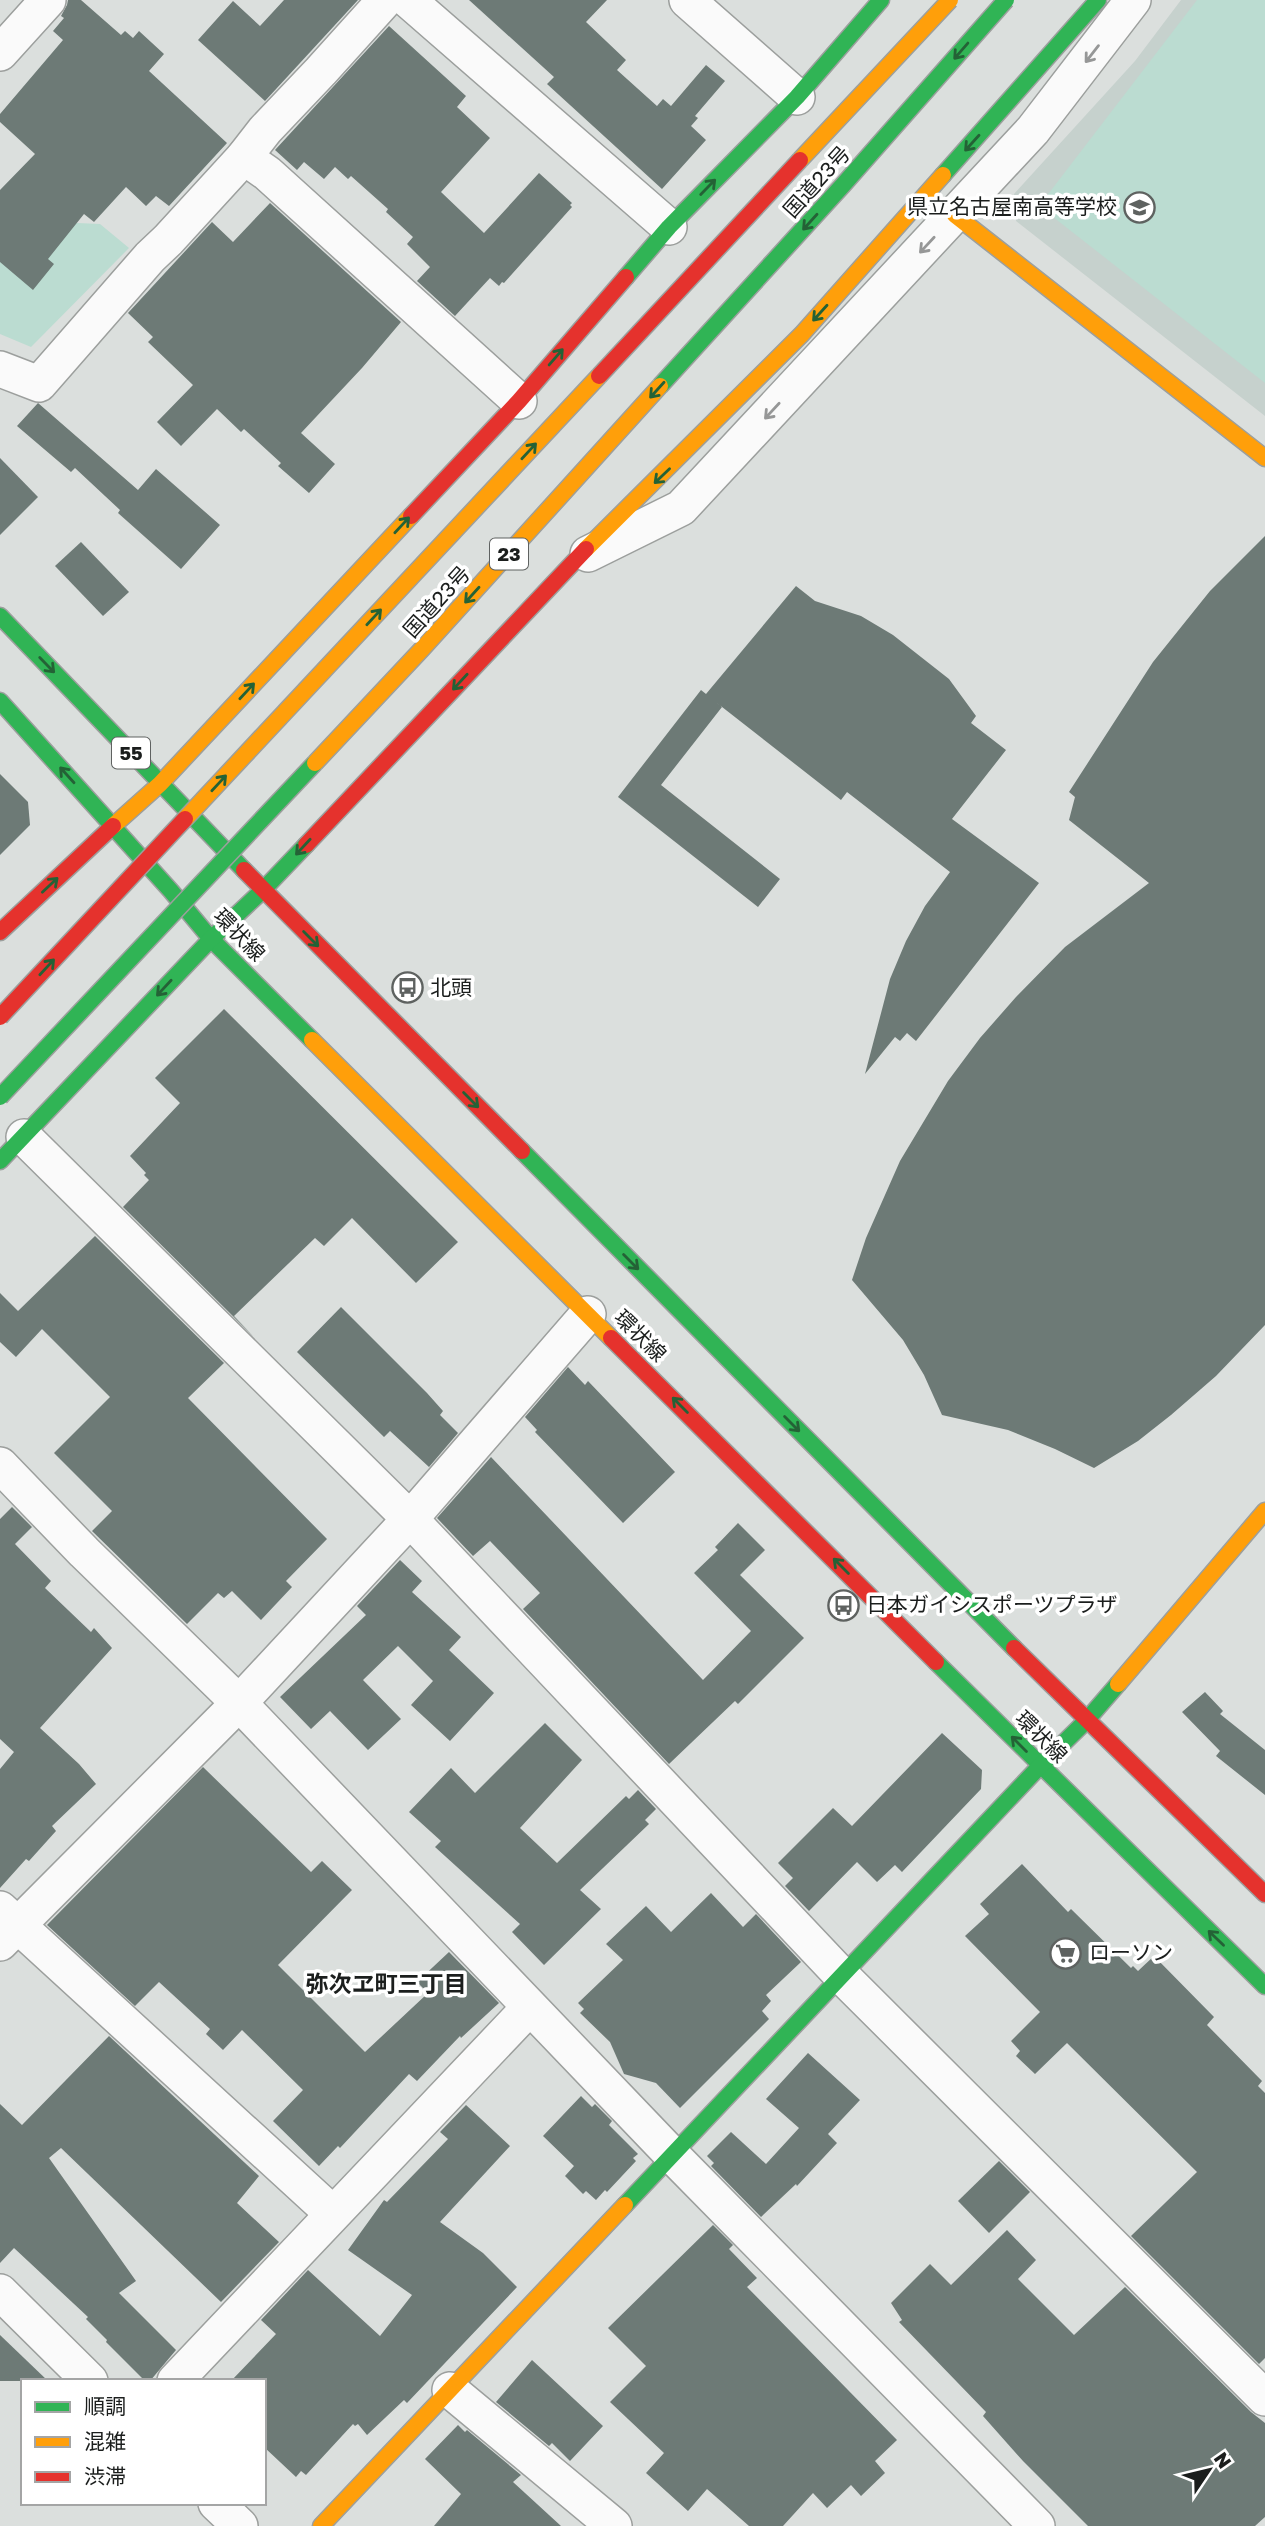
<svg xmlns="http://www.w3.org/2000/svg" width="1265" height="2526" font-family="'Golos Text','Noto Sans JP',sans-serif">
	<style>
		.built { fill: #c6d1cd }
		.green { fill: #bbdcd1 }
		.building { fill: #6d7a76 }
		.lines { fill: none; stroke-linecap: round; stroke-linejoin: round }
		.street-casing { stroke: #9c9f9d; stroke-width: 38 }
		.fast-casing { stroke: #9c9f9d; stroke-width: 19 }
		.slow-casing { stroke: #9c9f9d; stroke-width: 19 }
		.jam-casing { stroke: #9c9f9d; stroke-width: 19 }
		.street { stroke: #fafafa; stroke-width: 35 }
		.fast { stroke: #30b455; stroke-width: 16 }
		.slow { stroke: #ff9f0a; stroke-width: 16 }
		.jam { stroke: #e5322d; stroke-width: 16 }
		.fast-bridge-casing { stroke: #9c9f9d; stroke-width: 19; stroke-linecap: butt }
		.slow-bridge-casing { stroke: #9c9f9d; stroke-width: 19; stroke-linecap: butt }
		.jam-bridge-casing { stroke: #9c9f9d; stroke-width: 19; stroke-linecap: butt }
		.fast-bridge { stroke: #30b455; stroke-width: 16 }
		.slow-bridge { stroke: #ff9f0a; stroke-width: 16 }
		.jam-bridge { stroke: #e5322d; stroke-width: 16 }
		.oneway { stroke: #246236 }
		.oneway2 { stroke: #969797 }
		.labels { text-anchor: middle; stroke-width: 7; stroke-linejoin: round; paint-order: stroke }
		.shield { fill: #fff; stroke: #5f6261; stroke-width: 2 }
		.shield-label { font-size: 19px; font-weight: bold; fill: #1b1e1d }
		.street-label { font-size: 21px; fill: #1b1e1d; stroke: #fff }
		.poi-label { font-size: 21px; fill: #1b1e1d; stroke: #fff; text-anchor: start }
		.neighbourhood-label { font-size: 23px; font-weight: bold; fill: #1b1e1d; stroke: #fff }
	</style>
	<rect width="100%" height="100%" fill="#dbdfdd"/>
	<path class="built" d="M1181,0H1265V416L1016,221L1014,194L1135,61Z"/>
	<g class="green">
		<path d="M1197,0H1265V383L1039,206Z"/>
		<path d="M32,221L100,224L129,248L31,347L0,334V257Z"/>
	</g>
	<g class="building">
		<path d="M68,0H81L121,35L125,31L133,38L139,31L164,54L149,71L227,143L169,206L156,196L146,206L126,187L94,222L84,214L48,259L54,264L33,290L0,262V190L35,154L0,122V114L63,40L53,31L64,18L61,16L67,5Z"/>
		<path d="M284,0H358L265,101L198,40L233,1L260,26Z"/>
		<path d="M469,0H607L586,22L626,60L617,70L657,106L663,99L671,106L706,65L725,81L695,116L698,118L691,126L706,140L662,189L547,84L554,77Z"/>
		<path d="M389,26L466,96L457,107L490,138L441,192L484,233L539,173L572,203L570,205L572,207L504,283L502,282L499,286L490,278L455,316L417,281L430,267L407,244L413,237L386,212L388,209L351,176L348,179L335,167L324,179L304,162L297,170L275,150Z"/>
		<path d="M270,203L401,322L362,368L301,433L335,464L309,493L278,466L281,463L244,429L241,432L217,409L181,446L157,422L193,385L148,342L153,337L128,313L212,222L233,242Z"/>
		<path d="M38,403L138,490L156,469L220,525L181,569L118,513L120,510L75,468L71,472L17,426Z"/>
		<path d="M0,458L38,497L0,535Z"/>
		<path d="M1265,536V1325L1216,1376L1171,1415L1138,1441L1094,1468L1055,1449L1008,1430L942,1415L924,1375L903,1340L852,1280L866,1238L900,1161L948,1081L980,1038L1016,997L1065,947L1149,883L1069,820L1075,797L1069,792L1153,662L1210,591Z"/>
		<path d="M81,542L129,592L103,616L55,566Z"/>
		<path d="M796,586L815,601L861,616L893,635L949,679L976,716L971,723L1006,750L952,819L1039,883L916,1041L907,1033L900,1041L895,1037L865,1074L890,979L906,941L925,906L950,872L847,792L841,800L708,696L722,707L661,785L780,879L758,907L618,797L701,690L706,694Z"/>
		<path d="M0,774L28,802L30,825L0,855Z"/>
		<path d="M224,1009L458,1242L416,1283L352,1218L324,1246L315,1238L234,1316L253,1336L123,1207L149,1180L144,1175L146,1173L130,1156L180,1103L155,1078Z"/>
		<path d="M95,1236L224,1363L188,1398L327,1539L286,1581L292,1587L261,1620L232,1591L224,1598L218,1593L187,1624L92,1531L112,1511L54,1453L110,1397L42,1329L16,1357L0,1342V1293L18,1311Z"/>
		<path d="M341,1307L427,1393L443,1411L440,1415L458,1433L429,1467L390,1431L384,1437L297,1352Z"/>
		<path d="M568,1367L585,1385L588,1381L675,1472L623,1523L535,1432L537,1430L525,1417Z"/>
		<path d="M491,1457L703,1680L751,1631L694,1573L718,1550L715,1547L738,1523L765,1550L740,1575L804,1638L738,1704L735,1701L669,1764L523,1609L540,1593L490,1541L473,1556L437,1518Z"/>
		<path d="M12,1507L32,1527L15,1544L51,1581L45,1588L91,1632L94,1628L112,1648L40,1728L79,1764L96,1784L52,1826L56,1831L29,1861L26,1859L0,1888V1769L14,1752L0,1739V1519Z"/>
		<path d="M400,1560L422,1581L412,1592L461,1637L449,1650L494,1693L450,1741L411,1705L433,1681L398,1646L363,1680L401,1719L368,1750L330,1711L311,1729L280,1697L366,1615L357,1606Z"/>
		<path d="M1205,1692L1223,1711L1220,1714L1265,1750V1795L1216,1756L1220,1751L1182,1712Z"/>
		<path d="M545,1723L582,1760L520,1828L557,1863L626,1796L629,1799L638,1790L656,1809L645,1820L649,1824L580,1890L601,1909L544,1965L512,1932L520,1924L435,1847L441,1841L409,1812L451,1768L475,1793Z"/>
		<path d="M942,1733L982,1770L981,1789L902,1872L895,1865L877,1882L857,1862L809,1911L785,1886L793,1878L778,1863L833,1808L852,1826Z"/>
		<path d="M203,1767L311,1872L322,1861L352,1890L278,1965L365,2052L428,1993L417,1982L449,1952L499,2003L461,2038L460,2036L417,2081L409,2074L340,2148L338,2146L319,2166L273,2121L303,2090L242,2030L223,2050L206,2034L210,2029L159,1982L135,2006L47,1925Z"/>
		<path d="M1022,1864L1068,1912L1071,1909L1131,1968L1133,1966L1138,1971L1154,1956L1214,2017L1207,2025L1262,2081L1258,2086L1265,2093V2358L1259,2364L1131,2236L1197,2172L1067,2043L1035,2074L1016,2056L1020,2051L1011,2041L1040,2012L965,1936L989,1914L980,1904Z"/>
		<path d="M711,1893L743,1927L756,1914L801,1962L766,1995L771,2001L762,2011L769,2019L680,2108L656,2083L624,2074L610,2042L580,2013L584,2009L578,2003L623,1960L606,1944L646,1906L671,1932Z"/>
		<path d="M109,2036L259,2176L237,2203L279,2242L221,2302L61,2148L49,2158L136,2281L119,2293L176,2350L150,2381H145L106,2342L107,2340L86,2319L88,2317L14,2248L0,2263V2104L22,2125Z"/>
		<path d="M808,2053L860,2100L828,2134L837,2143L797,2186L796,2184L761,2217L711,2166L714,2163L707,2156L731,2132L766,2164L799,2128L766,2099Z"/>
		<path d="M581,2096L592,2107L595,2104L612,2121L609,2125L638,2154L633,2158L636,2161L607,2192L605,2190L596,2200L586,2191L583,2194L565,2176L574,2166L543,2136Z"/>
		<path d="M466,2105L510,2146L440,2222L483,2253L517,2287L407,2403L404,2400L367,2435L358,2424L355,2426L353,2424L306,2475L301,2471L296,2477L264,2447V2381H231L276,2334L261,2320L308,2270L380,2336L412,2295L348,2250L384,2200L387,2202L448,2139L440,2132Z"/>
		<path d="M999,2161L1030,2192L989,2233L958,2201Z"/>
		<path d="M713,2225L733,2245L729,2249L757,2278L747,2287L897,2440L875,2461L885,2473L861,2496L851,2485L827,2508L813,2493L783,2526H749L707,2489L688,2511L646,2473L664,2453L610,2402L646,2366L608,2328Z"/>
		<path d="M1007,2230L1036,2260L1018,2279L1074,2335L1125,2287L1251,2412L1265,2423V2517L1255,2526H1088L1023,2461L983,2416L986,2412L899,2322L902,2320L891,2303L930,2264L951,2285Z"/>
		<path d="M0,2335L48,2381H0Z"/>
		<path d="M532,2360L603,2426L570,2461L552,2443L549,2446L496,2402Z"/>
		<path d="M458,2425L465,2432L467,2430L521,2475L513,2482L561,2526H434L461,2494L425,2459Z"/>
	</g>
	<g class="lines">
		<defs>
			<g id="street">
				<path d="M408,0L669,227"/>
				<path d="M687,0L797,97"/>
				<path d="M0,53L48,0"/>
				<path d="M244,157L267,173L519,401"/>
				<path d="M0,369L39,384L150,257L168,240L244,157L265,130L321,71L385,0"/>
				<path d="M588,554L681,508L1033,130L1133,0"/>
				<path d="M24,1137L410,1519L842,1976L1265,2398"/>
				<path d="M0,1465L84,1552L239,1703L673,2156L1037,2526"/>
				<path d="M0,1909L332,2213"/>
				<path d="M0,1943L239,1703L410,1519L588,1314"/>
				<path d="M0,2292L90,2381"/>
				<path d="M175,2381L529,2008"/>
				<path d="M450,2390L614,2526"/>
				<path d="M216,2503L240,2526"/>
			</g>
			<g id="fast">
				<path d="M943,175L1098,0"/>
				<path d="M626,277L669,227L797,97L881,0"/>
				<path d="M0,616L244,870"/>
				<path d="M0,701L171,891L211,939L312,1040"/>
				<path d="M522,1151L1014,1648"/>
				<path d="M0,1161L211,939L263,890L306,845"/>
				<path d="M936,1662L1265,1986"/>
				<path d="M625,2205L1040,1766L1086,1721L1118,1684"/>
			</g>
			<g id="slow">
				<path d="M955,215L1265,458"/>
				<path d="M586,549L802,334L943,175"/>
				<path d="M113,826L160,784L411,516"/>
				<path d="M312,1040L611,1338"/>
				<path d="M1118,1684L1265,1511"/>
				<path d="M321,2526L625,2205"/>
			</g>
			<g id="jam">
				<path d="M411,516L519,401L626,277"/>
				<path d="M306,845L586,549"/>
				<path d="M244,870L522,1151"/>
				<path d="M0,932L113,826"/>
				<path d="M611,1338L936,1662"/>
				<path d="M1014,1648L1265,1894"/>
			</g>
		</defs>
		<use href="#street" class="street-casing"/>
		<use href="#fast" class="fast-casing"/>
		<use href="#slow" class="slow-casing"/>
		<use href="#jam" class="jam-casing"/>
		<use href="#street" class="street"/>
		<use href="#fast" class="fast"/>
		<use href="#slow" class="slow"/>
		<use href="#jam" class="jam"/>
		<defs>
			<g id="fast-bridge">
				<path d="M660,386L843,185L1006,0"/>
				<path d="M0,1097L315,763"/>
			</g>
			<g id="slow-bridge">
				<path d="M800,160L950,0"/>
				<path d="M315,763L422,649L660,386"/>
				<path d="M185,819L599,376"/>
			</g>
			<g id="jam-bridge">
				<path d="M599,376L800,160"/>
				<path d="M0,1017L185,819"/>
			</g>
		</defs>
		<use href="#fast-bridge" class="fast-bridge-casing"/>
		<use href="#slow-bridge" class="slow-bridge-casing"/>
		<use href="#jam-bridge" class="jam-bridge-casing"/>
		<use href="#fast-bridge" class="fast-bridge"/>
		<use href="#slow-bridge" class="slow-bridge"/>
		<use href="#jam-bridge" class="jam-bridge"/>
	</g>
	<defs><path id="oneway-shaft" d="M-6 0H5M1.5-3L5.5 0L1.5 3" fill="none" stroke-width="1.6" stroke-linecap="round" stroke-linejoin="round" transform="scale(1.75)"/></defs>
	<g class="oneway">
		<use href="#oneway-shaft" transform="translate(961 51) rotate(131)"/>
		<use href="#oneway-shaft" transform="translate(972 143) rotate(132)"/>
		<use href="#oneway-shaft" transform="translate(708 187) rotate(-46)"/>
		<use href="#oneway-shaft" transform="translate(810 222) rotate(132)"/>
		<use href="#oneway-shaft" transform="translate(820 313) rotate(132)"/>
		<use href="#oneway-shaft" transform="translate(556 357) rotate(-49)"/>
		<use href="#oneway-shaft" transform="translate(657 390) rotate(132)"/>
		<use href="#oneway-shaft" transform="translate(529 451) rotate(-47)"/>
		<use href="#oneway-shaft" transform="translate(662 476) rotate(136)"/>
		<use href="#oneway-shaft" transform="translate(402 525) rotate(-47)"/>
		<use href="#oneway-shaft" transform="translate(472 595) rotate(132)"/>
		<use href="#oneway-shaft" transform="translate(374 617) rotate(-47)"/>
		<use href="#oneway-shaft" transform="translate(47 665) rotate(46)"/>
		<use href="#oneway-shaft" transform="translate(460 682) rotate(133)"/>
		<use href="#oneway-shaft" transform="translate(247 691) rotate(-47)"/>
		<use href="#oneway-shaft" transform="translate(67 775) rotate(-132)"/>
		<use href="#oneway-shaft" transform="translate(219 783) rotate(-47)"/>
		<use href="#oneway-shaft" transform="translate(303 847) rotate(133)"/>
		<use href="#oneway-shaft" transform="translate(50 885) rotate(-43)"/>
		<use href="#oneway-shaft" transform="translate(311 939) rotate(45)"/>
		<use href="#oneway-shaft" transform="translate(47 967) rotate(-47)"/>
		<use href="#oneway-shaft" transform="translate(164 988) rotate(133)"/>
		<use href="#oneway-shaft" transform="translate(471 1100) rotate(45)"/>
		<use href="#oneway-shaft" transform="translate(631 1262) rotate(45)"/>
		<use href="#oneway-shaft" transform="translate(680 1405) rotate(-135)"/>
		<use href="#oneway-shaft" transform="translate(792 1424) rotate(45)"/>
		<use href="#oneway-shaft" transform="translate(841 1566) rotate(-135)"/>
		<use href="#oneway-shaft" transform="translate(1019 1744) rotate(-135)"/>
		<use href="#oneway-shaft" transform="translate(1216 1938) rotate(-136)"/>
	</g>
	<g class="oneway2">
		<use href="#oneway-shaft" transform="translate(1092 54) rotate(128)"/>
		<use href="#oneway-shaft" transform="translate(927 245) rotate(133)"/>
		<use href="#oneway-shaft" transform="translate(772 411) rotate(133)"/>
	</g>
	<defs>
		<symbol id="school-ring" viewBox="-11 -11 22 22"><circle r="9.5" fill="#fff" stroke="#5e6260" stroke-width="1.5"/><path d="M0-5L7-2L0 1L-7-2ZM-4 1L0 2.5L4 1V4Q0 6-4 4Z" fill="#5e6260"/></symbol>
		<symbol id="bus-ring" viewBox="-11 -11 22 22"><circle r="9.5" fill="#fff" stroke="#5e6260" stroke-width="1.5"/><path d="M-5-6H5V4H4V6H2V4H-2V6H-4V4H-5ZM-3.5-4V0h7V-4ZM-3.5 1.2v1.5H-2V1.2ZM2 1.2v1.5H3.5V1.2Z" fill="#5e6260"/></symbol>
		<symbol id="supermarket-ring" viewBox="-11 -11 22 22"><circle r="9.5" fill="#fff" stroke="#5e6260" stroke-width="1.5"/><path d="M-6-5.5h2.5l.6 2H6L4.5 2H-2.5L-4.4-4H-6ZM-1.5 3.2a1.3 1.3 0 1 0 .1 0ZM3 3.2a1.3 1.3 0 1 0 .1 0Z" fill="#5e6260"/></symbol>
	</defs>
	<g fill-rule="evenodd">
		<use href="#school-ring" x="1122" y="190" width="35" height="35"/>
		<use href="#bus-ring" x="390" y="970" width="35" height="35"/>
		<use href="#bus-ring" x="826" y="1588" width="35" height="35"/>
		<use href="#supermarket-ring" x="1048" y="1936" width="35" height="35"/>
	</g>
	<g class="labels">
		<g class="shield">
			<rect x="490" y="538.5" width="38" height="31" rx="5"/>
			<rect x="112" y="737.5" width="38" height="31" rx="5"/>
		</g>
		<g class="shield-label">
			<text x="509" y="561">23</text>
			<text x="131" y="760">55</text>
		</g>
		<g class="street-label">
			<text transform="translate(817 182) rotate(-48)" y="7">国道23号</text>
			<text transform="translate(437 602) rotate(-48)" y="7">国道23号</text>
			<text transform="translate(239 935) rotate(46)" y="7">環状線</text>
			<text transform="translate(640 1336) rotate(45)" y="7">環状線</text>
			<text transform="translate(1041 1737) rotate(45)" y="7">環状線</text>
		</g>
		<g class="poi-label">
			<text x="1117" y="214" text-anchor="end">県立名古屋南高等学校</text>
			<text x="430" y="995">北頭</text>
			<text x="866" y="1612">日本ガイシスポーツプラザ</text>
			<text x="1089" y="1960">ローソン</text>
		</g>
		<g class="neighbourhood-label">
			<text x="386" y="1992">弥次ヱ町三丁目</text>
		</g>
	</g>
	<rect x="21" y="2379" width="245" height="126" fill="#ffffff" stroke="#a4a5a5" stroke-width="2"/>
	<rect x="35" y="2402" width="35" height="10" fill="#30b455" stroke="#a4a5a5" stroke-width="2"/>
	<text x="84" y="2414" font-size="21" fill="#1b1e1d">順調</text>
	<rect x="35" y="2437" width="35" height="10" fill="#ff9f0a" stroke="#a4a5a5" stroke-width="2"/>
	<text x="84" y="2449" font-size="21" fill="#1b1e1d">混雑</text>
	<rect x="35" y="2472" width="35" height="10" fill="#e5322d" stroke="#a4a5a5" stroke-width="2"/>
	<text x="84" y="2484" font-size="21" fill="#1b1e1d">渋滞</text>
	<g transform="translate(1209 2470) rotate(55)" stroke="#ffffff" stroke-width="5" paint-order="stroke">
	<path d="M0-5L12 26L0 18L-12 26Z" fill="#1b1e1d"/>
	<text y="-10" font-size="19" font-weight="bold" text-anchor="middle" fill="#1b1e1d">N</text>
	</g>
</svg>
